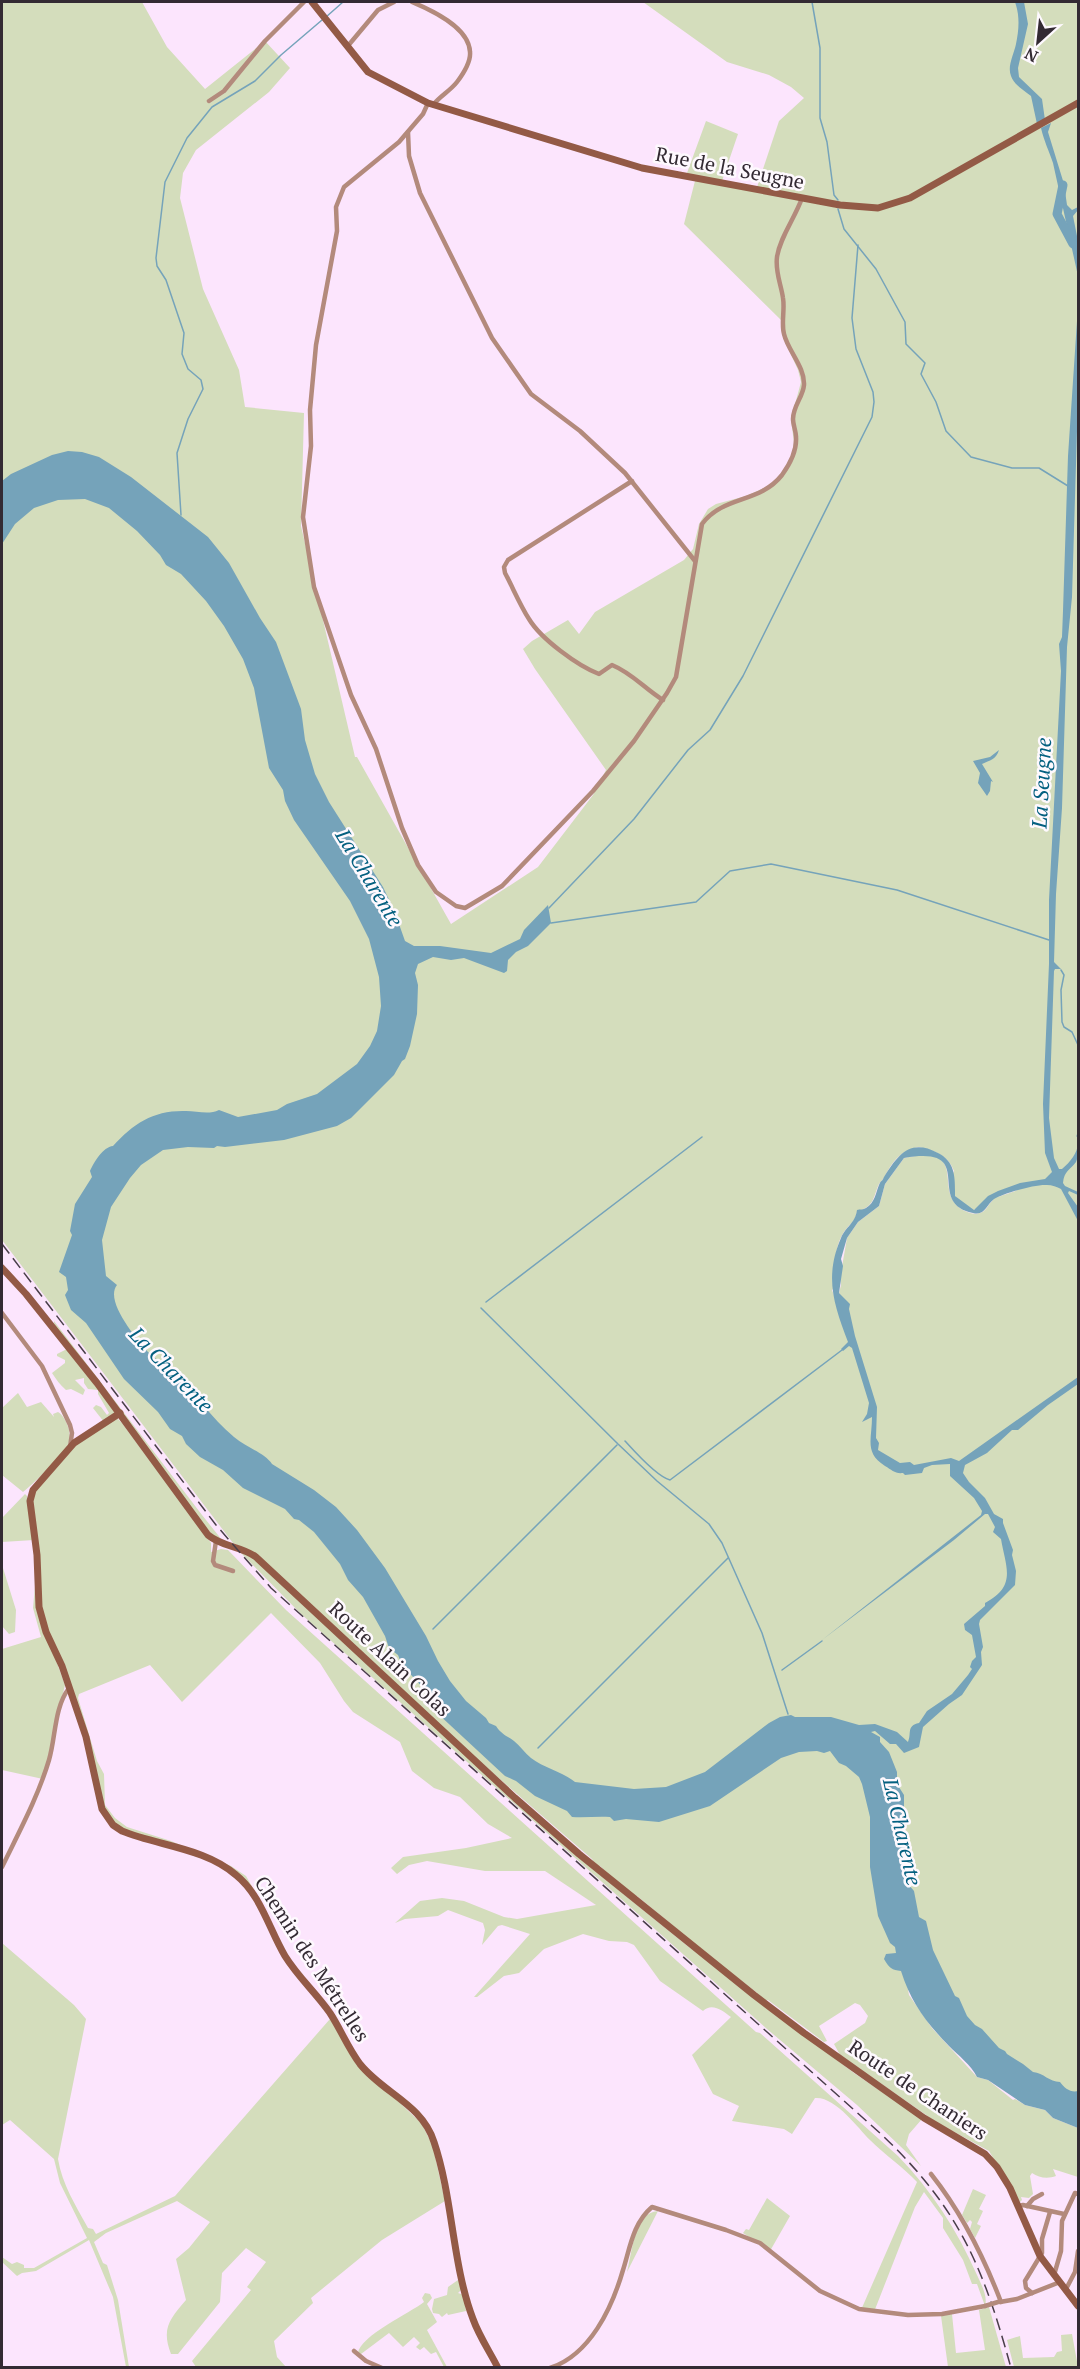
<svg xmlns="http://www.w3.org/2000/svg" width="1080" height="2369" font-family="'PT Serif',serif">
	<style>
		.green { fill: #d4ddbc; fill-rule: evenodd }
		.water { fill: #75a3ba }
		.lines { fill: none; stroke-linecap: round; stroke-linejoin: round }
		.stream { stroke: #75a3ba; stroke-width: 1.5 }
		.river { stroke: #75a3ba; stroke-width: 9 }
		.street { stroke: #b38a7c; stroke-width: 4.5 }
		.secondary { stroke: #935a46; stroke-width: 7 }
		.rail { stroke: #493e49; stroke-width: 1.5; stroke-dasharray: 12 6; stroke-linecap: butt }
		.street-bridge { stroke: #b38a7c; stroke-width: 4.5 }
		.labels { text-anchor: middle; stroke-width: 5; stroke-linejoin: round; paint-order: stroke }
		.street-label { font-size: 20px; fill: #332a33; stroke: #fef9fe }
		.water-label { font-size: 21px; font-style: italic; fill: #046080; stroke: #fef9fe }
	</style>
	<rect width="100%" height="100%" fill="#fce5fd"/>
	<g class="green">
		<path d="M2,2H142L167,47L205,89L265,41L290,68L269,92L196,150L183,173L180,198L203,289L239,370L245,407L304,413L301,526L355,757H357L451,924L538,867L593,795L606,770L535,669L523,649L532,641L568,620L579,634L595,612L684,560L693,549L699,524L708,509L716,504L746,496L771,485L781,474L792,457L794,443L791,419L801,382L798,370L783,337L781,320L684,224L696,177L687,173L706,121L738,134L722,181L757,187L779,121L804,98L791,87L769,75L727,62L643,2H1078V2097L1008,2061L977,2033L944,1994L921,1942L905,1894L884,1768L861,1732L909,1995L932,2028L977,2077L988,2080L1013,2100L1015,2099L1025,2105L1045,2110L1053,2118L1078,2128V2177L1053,2169L1056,2176C1048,2179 1039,2178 1032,2173L1030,2176L1033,2194L1029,2198L1021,2197L1022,2200L1020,2202L989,2151L936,2122L840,2055L834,2044L865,2023L868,2016L860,2005L855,2003L819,2026L827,2041L824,2042L768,2000L764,2001L756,1992L722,1966L731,1979L854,2073L922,2119L909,2134L906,2145L921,2166L857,2105L767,2029L301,1614L240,1552L252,1557L567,1848L690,1948L718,1963L637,1896L633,1897L629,1890L619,1885L600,1866H596L592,1859L464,1748L364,1653H359L358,1648L293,1589L288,1586L286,1582L256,1554L233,1543L2,1240ZM919,1147C935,1151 948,1155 954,1171C945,1189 957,1201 970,1211C988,1207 1000,1191 1017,1190C1010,1194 998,1195 992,1201C987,1206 986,1212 979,1213C974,1215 970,1213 965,1211C929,1194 974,1144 904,1158L885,1184L879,1206L858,1222L847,1238L840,1278L841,1285L839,1293L844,1306L839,1309L832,1290L837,1285C834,1266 834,1243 847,1228C852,1222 855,1221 857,1212C875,1205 872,1200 879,1184C880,1182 884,1179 885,1176C893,1161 901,1150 919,1147Z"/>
		<path d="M54,1321L202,1515L222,1540L213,1535L202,1523L115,1411L114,1415L104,1422L93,1408L96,1405L101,1407L107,1415L109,1413L98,1394V1390L88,1389L84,1383V1378L75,1380L85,1390L83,1395L71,1389L66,1390C60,1385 56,1379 52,1373L65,1363V1360L57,1356V1354L67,1349L54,1323Z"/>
		<path d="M18,1393L27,1407L41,1402L54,1417L53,1414L58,1412C66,1417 72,1433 69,1442C67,1452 32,1485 23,1492L2,1475V1408Z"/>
		<path d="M116,1417L122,1423L211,1543V1552L221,1549L228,1550L286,1610L756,2032L760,2033L898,2156C932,2191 957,2230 977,2275C981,2284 988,2296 985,2306L977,2284H972L963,2260L943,2228V2218L924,2192L915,2207L874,2312L861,2310L917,2182C903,2167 885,2155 870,2140C858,2128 835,2096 815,2098L792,2134L784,2129L732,2121L739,2106L713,2094L692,2055L731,2017C723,2011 712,2002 703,2011L660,1981L634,1945L627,1942L609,1941L583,1934L544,1949L519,1973L504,1976L477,1997H474L530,1934L502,1925L498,1926L482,1945L485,1930L483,1923L448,1910L438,1916L405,1919L395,1923L420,1901L442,1898L464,1901L504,1917L517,1919L596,1905L545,1871H485L427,1861L409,1865L397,1874L391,1868L403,1857L466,1848L512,1838L488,1824L460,1797L434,1788L412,1771L400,1742L353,1712L344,1701L320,1663L271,1613L182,1702L150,1665L79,1694L78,1698L97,1761L104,1774L105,1805L115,1818L127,1827L171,1841L231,1866L246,1876L258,1897L236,1871L134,1834L115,1824L105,1810L97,1773L43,1617L32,1510L33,1494L72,1448Z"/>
		<path d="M25,1494L27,1496L34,1540L2,1542L3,1568L16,1610L15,1632L9,1634L2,1626V1518Z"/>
		<path d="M35,1586L37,1608L65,1685L43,1779L2,1770V1649L41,1637L33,1608Z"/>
		<path d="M2,1943L74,2005L86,2019L58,2159C62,2184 76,2206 88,2228L93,2229L96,2234L175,2196L330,2019L353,2058L422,2124L433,2147L445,2201L382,2240L311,2298L313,2303L274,2341L277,2357L286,2367H196L192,2361L251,2290L247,2287L266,2262L246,2248L222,2273L220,2302L178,2354H171C161,2328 170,2319 186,2300L176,2259L189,2248L210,2222L177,2201L106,2233L94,2242L103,2263L107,2265L118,2300L129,2367H126L113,2297L89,2240L36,2271L22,2273L17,2276L2,2262V2257L12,2264L17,2262L24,2265V2268H34L87,2238L60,2183L54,2159L10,2120L2,2125Z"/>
		<path d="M973,2189L986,2195L979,2209L983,2211L977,2224L981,2226L975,2238L970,2229L972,2222L970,2220L967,2223L962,2215Z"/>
		<path d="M767,2198L790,2216L770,2251L743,2233L746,2229L749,2230Z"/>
		<path d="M658,2211L627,2272C632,2254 634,2212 658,2211Z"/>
		<path d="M458,2280L463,2288L458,2293L464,2295L466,2311L448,2315L447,2313L442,2317L439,2314L433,2313L432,2309L434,2299L447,2295L448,2287Z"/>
		<path d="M425,2293L430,2294L432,2298L427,2304L437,2322L427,2330L447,2367H444L436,2352L431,2354L424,2347L420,2350L416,2347L420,2343L414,2337L403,2347L389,2333L361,2354L358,2353C360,2336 410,2313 424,2302L422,2298Z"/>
		<path d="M989,2307L1006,2367H948L941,2316L952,2314L956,2353L985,2350L979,2310Z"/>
		<path d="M1072,2334L1078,2367H1014L1007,2340L1020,2336L1023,2358L1054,2357L1057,2352L1062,2351L1061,2335Z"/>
	</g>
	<g class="water">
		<path d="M1015,2H1024L1028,24L1018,68L1019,77L1042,99L1045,120L1037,124L1031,96C1024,90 1014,85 1011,76C1007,66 1014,54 1016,44C1019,29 1020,16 1015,2Z"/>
		<path d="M1051,123L1048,132L1064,184L1067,205L1072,210L1078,207V210L1073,216L1078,241V276L1053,163C1049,151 1044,141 1041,128Z"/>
		<path d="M1078,306V398L1072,597L1067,647L1062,808L1056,894L1054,962L1061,969H1055L1054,971L1049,1118L1054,1158L1059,1169H1062C1070,1162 1078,1153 1078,1142C1077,1132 1075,1141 1078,1131C1079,1140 1080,1154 1076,1162C1070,1170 1064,1171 1063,1183L1065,1186L1078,1192V1195L1069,1191L1068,1193L1078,1207V1221L1061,1189C1057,1187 1052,1185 1047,1185C1036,1184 1004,1193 994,1199C986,1205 985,1216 973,1213C923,1203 980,1145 904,1158L885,1184L879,1206L858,1222L847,1238L841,1259L843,1266L839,1293L850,1304L849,1309L855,1336L877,1407L876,1438L879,1443L878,1450L900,1463L910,1462L914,1465L951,1458L959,1461L1078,1377V1384L1048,1405L1018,1430H1012L987,1453L965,1465L963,1473L969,1482L985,1498L994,1514L1003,1519V1523L1013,1550L1012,1555L1016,1571L1015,1585L980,1620L979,1624L983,1647L981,1652L982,1665L962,1695L949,1704L923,1727L919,1747L904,1753L896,1744H890L875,1731L871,1732L880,1737V1742L889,1752L897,1772V1784L904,1795V1812L902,1818C903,1822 909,1852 909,1854L912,1858C910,1868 913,1875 909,1885L914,1891L919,1917L926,1921L933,1950L955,1996L959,1998L967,2016L975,2025L982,2029L999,2048L1005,2051L1007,2054L1023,2064L1033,2072C1044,2073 1049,2082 1060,2082C1064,2088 1071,2093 1078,2091V2128L1053,2118L1045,2110L1025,2105L988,2080L977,2077C971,2065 958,2055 949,2046C926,2022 911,2003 901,1971C892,1970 889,1968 884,1959L886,1954L896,1953L895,1947L890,1943L878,1916L870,1867V1817L862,1784L859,1777L846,1766L839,1763L830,1751L824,1753L817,1751L799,1752L781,1758L710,1806L659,1822L626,1819L614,1821L610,1817C597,1816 585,1818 572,1817L567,1811L535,1796L516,1781L505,1776L436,1712L427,1698L425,1690L402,1665L398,1655L389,1648L385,1636L363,1597L348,1580L340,1564L314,1532L299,1520L294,1519L285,1509L243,1488L223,1470L200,1457L186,1444L182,1436L170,1429L158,1412L124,1379L86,1323L71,1310L65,1295L68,1290L66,1277L59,1272L72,1235L70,1231L75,1204L92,1177L90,1171C94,1162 103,1147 113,1146C134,1123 154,1110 186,1111C197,1111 209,1115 219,1110L238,1117L277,1110L287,1104L317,1094L357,1064L370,1046L377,1031L381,1006L379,977L369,939L350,901L294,820L285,801L283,790L269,768L254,688L243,659L224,626L206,601L181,574L166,565L160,555L137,531L109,508L85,499L58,500L34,508L15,524L2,544V481L11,474L52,455L68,451L82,452L99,457L131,477L208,537L229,563L260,618L276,642L301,709L305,740L315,774L329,802L383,887L394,910L405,941L414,946H440L491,953L520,939L524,930L548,905L551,923L528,946L516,952L508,960L507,971L504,973L464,958L451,960L433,957L418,964L415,973L418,985L417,1014L410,1046L405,1059L402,1061L394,1075L351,1118L337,1126L284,1140L225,1147L217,1146L214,1148L188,1147L163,1150L141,1165L130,1178L111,1207L102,1240L106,1276L117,1285C104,1301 137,1339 148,1352C156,1360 166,1365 174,1372C195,1393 211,1418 234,1437C247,1448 265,1453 272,1464L314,1490L336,1507L357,1530L385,1568L426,1636L438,1661L450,1681L466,1701L486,1718L489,1723L496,1726C501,1734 507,1736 514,1741C520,1746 525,1753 531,1758C544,1768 563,1772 575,1782L634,1789L666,1787L705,1772L769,1723L780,1717L791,1715L795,1717H831L859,1725L875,1724L897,1732L908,1742C912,1733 906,1726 919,1723L927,1711L952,1694L968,1675L972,1669L970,1667L972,1661L976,1657L972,1635L965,1630L964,1624L985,1606V1603C1017,1586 1006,1568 1001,1539L993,1532L995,1527L988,1514H985L954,1540L822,1640L981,1515L982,1511L974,1498L950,1476V1464L932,1465L924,1468L922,1473L905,1475L903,1473C895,1474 892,1470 885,1466C864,1453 872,1439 872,1417L862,1422L867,1414L869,1403L852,1348L849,1346L843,1351L841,1349L848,1342C834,1305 824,1277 841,1238C846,1226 855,1224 857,1210C860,1209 863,1210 866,1208C875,1203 876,1192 879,1185C881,1180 882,1182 884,1177C898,1155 910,1138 938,1153C956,1162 955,1179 955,1196L974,1210L988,1196L998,1191L1020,1183L1045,1179L1052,1172L1045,1153L1043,1104L1049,964V900L1061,671L1059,644L1062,637L1063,611L1068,456Z"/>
		<path d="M999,750C996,760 990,760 982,764L993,782L991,781L990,791L987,796L978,783L980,773L973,761L990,757Z"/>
	</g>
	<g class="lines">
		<g class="stream">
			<path d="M812,2L820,48V118L827,142L834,195L838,200"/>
			<path d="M326,17L343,2"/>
			<path d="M838,209L844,229L876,269L905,322L906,344L925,363L921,374L936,402L946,431L971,457L1012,468H1039L1068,486"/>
			<path d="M181,515L177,453L188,419L203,389L201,380L188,369L182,354L184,333L166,280L157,266L156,258L165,182L187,138L212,107L255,81L281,55L322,20"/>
			<path d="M549,908L634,819L688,750L710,730L743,676L872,417L874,402L873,392L856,349L852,318L858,245"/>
			<path d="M551,923L696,902L730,871L771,864L897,890L1049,940"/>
			<path d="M1061,970L1064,975L1061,990L1062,1022L1064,1027L1072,1032L1078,1045"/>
			<path d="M486,1302L702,1137"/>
			<path d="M481,1308L618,1444L657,1481L709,1524L722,1543L762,1633L788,1714"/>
			<path d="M625,1441C635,1452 657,1477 670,1480L842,1350"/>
			<path d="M433,1629L617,1445"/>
			<path d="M782,1670L822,1641"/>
			<path d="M538,1748L728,1558"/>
		</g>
		<path class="river" d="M1063,185L1057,214L1073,244"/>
		<g class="street">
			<path d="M412,2C431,10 469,27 470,52C471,62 463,74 457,82C450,91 440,96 433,105"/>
			<path d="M347,47L378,10L394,2"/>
			<path d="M209,101L224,91L265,41L304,2"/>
			<path d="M428,103L423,114L399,142L344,187L336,207L337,231L316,345L310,410L311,446L303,517L314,587L351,695L376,749L402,828L418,865L436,892L456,906L465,908L502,886L593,791L634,741L667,693L676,677L702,524C724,495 759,504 782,475C790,464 797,451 796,437C796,431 793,425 793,419C793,406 803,397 804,385C805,367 788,351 784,334C781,323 785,310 783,298C781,284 775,272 777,257C780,237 795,218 802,198"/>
			<path d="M408,132L409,156L420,193L492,338L531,394L580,431L625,473L695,561"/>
			<path d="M632,481L508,560L504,567L505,573C513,588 520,605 529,619C541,639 578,666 599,674L612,665C632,673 645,689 663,700"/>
			<path d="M2,1313L42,1366L70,1425L72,1433L70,1447"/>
			<path d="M216,1541L213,1561L215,1565L233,1571"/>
			<path d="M2,1867C19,1832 38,1797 49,1760C56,1736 54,1708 69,1688"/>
			<path d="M931,2174C962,2213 983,2255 1001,2302"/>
			<path d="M1019,2206L1023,2205L1064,2214"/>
			<path d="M1027,2206L1033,2199L1042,2194"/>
			<path d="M1054,2275L1061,2251L1062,2221L1075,2193L1078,2194"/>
			<path d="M1066,2289L1075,2272L1078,2251"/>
			<path d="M1032,2293L1026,2288L1025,2281L1042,2253V2239L1050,2212"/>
			<path d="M1000,2302L1017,2299L1060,2282"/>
			<path d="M354,2351L366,2361L382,2368"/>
			<path d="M550,2368C590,2355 612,2308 623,2270C630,2248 633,2223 652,2207L726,2230L760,2243L820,2291L859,2309L908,2315L942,2314L985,2306"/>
		</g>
		<g class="secondary">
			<path d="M312,2L368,72L428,103L642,168L840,205L878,208L910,198L1078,103"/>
			<path d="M2,1268L26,1294L97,1383L208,1535C222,1547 241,1546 256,1557L515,1798L579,1854L754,1995L804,2033L924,2118L985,2154L997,2167L1010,2188L1040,2256L1078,2306"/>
			<path d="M120,1413L74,1443L33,1490L30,1501L37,1555L39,1607L46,1632L62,1666L86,1737L102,1809L113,1825L122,1831C159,1846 205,1848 236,1875C261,1895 269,1929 285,1956C298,1977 316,1993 330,2013C341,2030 348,2048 360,2064C383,2093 422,2104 434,2142C453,2198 452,2264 473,2319C479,2336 490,2352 498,2368"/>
		</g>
		<path class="rail" d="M2,1244L216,1525L271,1588L881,2134C959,2208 983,2266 1011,2368"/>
		<path class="street-bridge" d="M985,2306L998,2302"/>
	</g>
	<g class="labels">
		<g class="street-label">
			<text transform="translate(730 168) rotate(11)" y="7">Rue de la Seugne</text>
			<text transform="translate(390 1659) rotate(43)" y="7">Route Alain Colas</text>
			<text transform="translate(312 1959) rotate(57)" y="7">Chemin des Métrelles</text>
			<text transform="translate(918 2090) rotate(34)" y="7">Route de Chaniers</text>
		</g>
		<g class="water-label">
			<text transform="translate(1042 783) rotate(-87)" y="7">La Seugne</text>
			<text transform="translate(369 878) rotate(59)" y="7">La Charente</text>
			<text transform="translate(171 1370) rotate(46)" y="7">La Charente</text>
			<text transform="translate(902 1832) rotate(77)" y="7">La Charente</text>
		</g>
	</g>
	<rect width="1080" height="2369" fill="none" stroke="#332a33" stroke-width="6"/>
	<g transform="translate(1038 42) rotate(207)" stroke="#fef9fe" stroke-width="4.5" paint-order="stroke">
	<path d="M0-4.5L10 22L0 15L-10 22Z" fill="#332a33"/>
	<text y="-9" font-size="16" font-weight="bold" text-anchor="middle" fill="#332a33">N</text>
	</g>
</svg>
